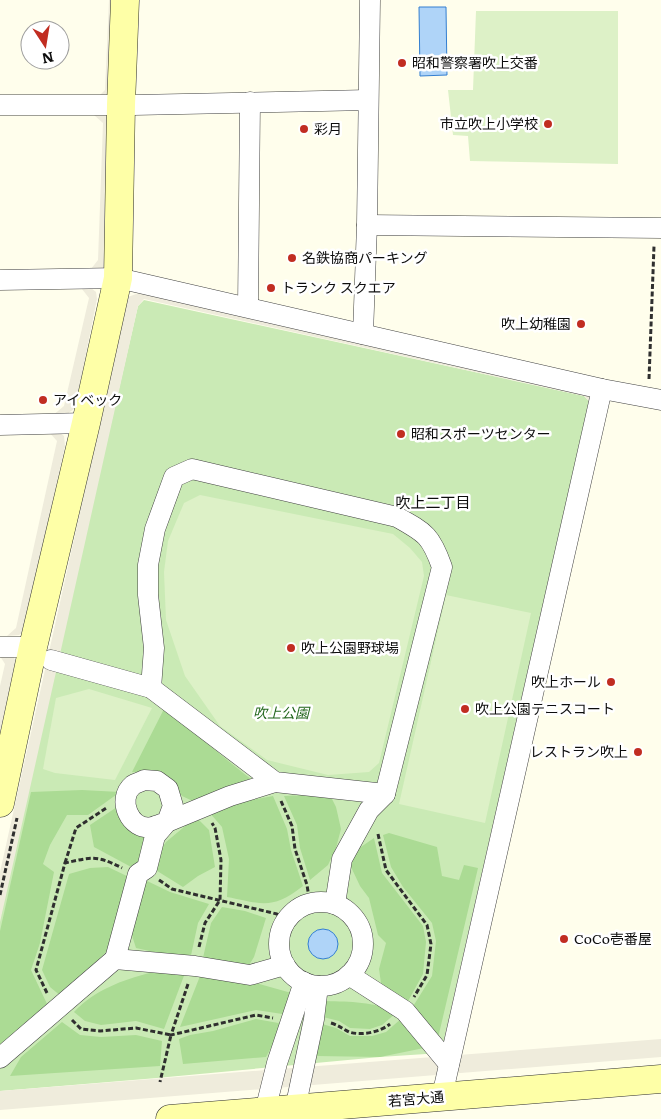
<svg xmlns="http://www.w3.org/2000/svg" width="661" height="1119" font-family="Literata,'Noto Sans JP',serif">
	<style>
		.green { fill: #caeab5 }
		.forest { fill: #abdb94 }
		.pitch { fill: #ddf1c7 }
		.plaza { fill: #efecdc }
		.water { fill: #afd4f8; stroke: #347fd1 }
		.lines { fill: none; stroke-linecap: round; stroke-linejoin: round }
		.street-casing { stroke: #404040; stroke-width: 21 }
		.secondary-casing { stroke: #2f2f2f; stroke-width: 29 }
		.path { stroke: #2f2f2f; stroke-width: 3; stroke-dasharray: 5 2.5; stroke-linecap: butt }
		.street { stroke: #fff; stroke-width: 20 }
		.secondary { stroke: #feffa7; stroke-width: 28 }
		.poi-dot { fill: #c12d21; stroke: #fff; stroke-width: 2 }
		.labels { text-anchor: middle; stroke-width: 5; stroke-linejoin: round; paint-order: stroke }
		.poi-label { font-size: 14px; fill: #0d0d0d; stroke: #fff; text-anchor: start }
		.park-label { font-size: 14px; font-style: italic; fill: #21661b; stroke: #fff }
		.street-label { font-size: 14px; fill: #0d0d0d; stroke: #fff }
		.neighbourhood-label { font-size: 15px; fill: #0d0d0d; stroke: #fff }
	</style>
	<rect width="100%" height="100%" fill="#fffeec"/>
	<path class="green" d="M144,300L584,396L589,401L441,1053L380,1057L157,1078L0,1091V919L57,659L138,306Z"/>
	<g class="forest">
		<path d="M164,709C196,732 224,759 256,783L197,803L182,796L168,777L151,772H132Z"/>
		<path d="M82,790L120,792L88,815H67L50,845L43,864L54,872L40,943L31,970L48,1006L0,1047V931L31,792Z"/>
		<path d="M310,795L332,799L336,807L341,829L336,848L328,865L310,880L300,848L297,825L284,796Z"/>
		<path d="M273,796L287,829L291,850L303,886C272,910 263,904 227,897L229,859L222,827L209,812L245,801Z"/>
		<path d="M120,805L124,827L140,831L147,844L145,859L133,868L94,847L90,825Z"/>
		<path d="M196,817L209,830L215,867L198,876L183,887L154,869L160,851L166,842Z"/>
		<path d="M389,833L437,847L442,876L459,880L464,865L478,868L438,1038L412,1008L432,976L436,941L432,923L403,887L391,867L383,835Z"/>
		<path d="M374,838L382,873L423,926L426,942L423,974L407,1003L381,983L379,969L386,943L378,935L369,898L360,886L351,867L355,851Z"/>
		<path d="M108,867L131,878L108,950L62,997L50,987L42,970L69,874L90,868Z"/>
		<path d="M143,879L170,892L209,904L198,923L190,960L136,948L129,926Z"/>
		<path d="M222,907L245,911L266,918L254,957L246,970L202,962L211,923Z"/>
		<path d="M202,971L252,982L295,994L289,1015L256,1010L180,1027Z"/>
		<path d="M150,973H185L164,1029L136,1021L101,1025L85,1021L74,1012C95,990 122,980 150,973Z"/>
		<path d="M326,1001C350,1002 374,1001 396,1013L382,1025L370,1029L350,1028L339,1021L323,1017Z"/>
		<path d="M402,1018L424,1048L380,1057L316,1056L322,1024L336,1028L350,1036H372L386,1032Z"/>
		<path d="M256,1019L284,1024L266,1057L183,1064L179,1039L190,1035L213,1031Z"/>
		<path d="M62,1022L80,1035L101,1037L136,1035L162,1041L160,1066L10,1076L21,1057Z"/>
	</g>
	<g class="pitch">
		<path d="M476,11H618V164L470,161L468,136L453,135L448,90H473Z"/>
		<path d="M200,495L393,534L410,548L422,562L424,576L379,763L369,772L328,775L267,760L220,726L185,676L166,620L164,572L168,541L184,503Z"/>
		<path d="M446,595L531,613L485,823L399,804Z"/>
		<path d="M89,689L152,708L115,780L55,773L43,769L56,698Z"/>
	</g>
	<g class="plaza">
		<path d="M109,0H113L108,96H99L105,90Z"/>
		<path d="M94,115H106L109,117L106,265L102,269H91L98,260L103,123Z"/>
		<path d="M91,288L96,292L97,299L75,408L66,415L52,416L64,406L89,298L82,289Z"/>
		<path d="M136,294H146L589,395L590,399L589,401L584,396L144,299L138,306L0,922V872L128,297Z"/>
		<path d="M50,433H60L64,436L65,446L24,628L22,633L19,635L7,636L16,628L57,441Z"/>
		<path d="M0,656L14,657L16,664L0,738V686L5,664Z"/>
		<path d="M661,1039V1057L0,1110V1091Z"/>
	</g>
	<g class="water">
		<path d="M419,7H446L447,75L420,76Z"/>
		<circle cx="323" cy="944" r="15"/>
	</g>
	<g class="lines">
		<defs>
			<g id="street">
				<path d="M0,105H134L368,100"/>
				<path d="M367,225L661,228"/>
				<path d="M0,280L118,278L602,389L661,400"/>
				<path d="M248,307L250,102"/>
				<path d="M363,334L367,225L370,0"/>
				<path d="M0,425L86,423"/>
				<path d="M0,647H33"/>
				<path d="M51,660L151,688L275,782L385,794"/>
				<path d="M151,688L154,648L148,595V565L155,529L174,477L192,469L397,517C426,533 431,536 442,567L385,794L369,810L342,859L335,904"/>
				<path d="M144,780L157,781L168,789L173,806L167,822C163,823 157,826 152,827C130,831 116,799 133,785C136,783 141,782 144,780Z"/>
				<circle cx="321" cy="944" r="42"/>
				<path d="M115,959L138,874L147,868L155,836L167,822L230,796L275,782"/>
				<path d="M349,975L405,1011L449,1064"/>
				<path d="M0,1058L115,959L195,966L250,975L285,965"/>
				<path d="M442,1096L602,389"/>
				<path d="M295,1109L314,1019L318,986"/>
				<path d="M265,1111L277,1063L304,982"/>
			</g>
			<g id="secondary">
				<path d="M0,803L33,647L86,423L118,278L121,105L125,0"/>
				<path d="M170,1119L661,1079"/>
			</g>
		</defs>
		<use href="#street" class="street-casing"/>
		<use href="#secondary" class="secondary-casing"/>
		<g class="path">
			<path d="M649,379L654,246"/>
			<path d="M281,801L292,826L295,849L307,885L310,904"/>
			<path d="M378,834L386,870L427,925L431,944L427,975L414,997"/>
			<path d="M65,863L76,828L108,807"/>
			<path d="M159,880L172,889L277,914L286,922"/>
			<path d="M0,895L17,818"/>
			<path d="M199,947L205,923L220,900L221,860L215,828L212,823"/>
			<path d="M188,984L171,1035L256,1015L273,1018"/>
			<path d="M47,993L36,970L65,863C92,857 97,855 122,868"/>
			<path d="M72,1020L81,1029L100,1031L136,1028L171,1035L160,1082"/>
			<path d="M331,1023C338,1025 343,1029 349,1032C362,1036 380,1032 390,1024"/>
		</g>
		<use href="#street" class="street"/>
		<use href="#secondary" class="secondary"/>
	</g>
	<g class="poi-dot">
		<circle cx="402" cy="63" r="5"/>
		<circle cx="548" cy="124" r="5"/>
		<circle cx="304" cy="129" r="5"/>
		<circle cx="292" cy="258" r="5"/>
		<circle cx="271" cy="288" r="5"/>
		<circle cx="581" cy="324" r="5"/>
		<circle cx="43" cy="400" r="5"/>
		<circle cx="401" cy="434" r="5"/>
		<circle cx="291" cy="648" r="5"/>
		<circle cx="611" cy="682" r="5"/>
		<circle cx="465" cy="709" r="5"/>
		<circle cx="638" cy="752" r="5"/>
		<circle cx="564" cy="939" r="5"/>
	</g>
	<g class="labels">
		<g class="poi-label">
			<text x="412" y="68">昭和警察署吹上交番</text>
			<text x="538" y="129" text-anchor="end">市立吹上小学校</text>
			<text x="314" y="134">彩月</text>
			<text x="302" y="263">名鉄協商パーキング</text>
			<text x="281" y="293">トランク スクエア</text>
			<text x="571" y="329" text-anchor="end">吹上幼稚園</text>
			<text x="53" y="405">アイベック</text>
			<text x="411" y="439">昭和スポーツセンター</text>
			<text x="301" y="653">吹上公園野球場</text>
			<text x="601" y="687" text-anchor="end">吹上ホール</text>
			<text x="475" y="714">吹上公園テニスコート</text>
			<text x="628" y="757" text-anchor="end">レストラン吹上</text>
			<text x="574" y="944">CoCo壱番屋</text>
		</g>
		<g class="park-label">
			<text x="281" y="718">吹上公園</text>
		</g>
		<g class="street-label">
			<text transform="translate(416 1099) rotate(-5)" y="5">若宮大通</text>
		</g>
		<g class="neighbourhood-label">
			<text x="433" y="508">吹上二丁目</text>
		</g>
	</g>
	<g transform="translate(45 45) rotate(168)"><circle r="24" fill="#ffffff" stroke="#9e9e9e"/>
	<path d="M0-4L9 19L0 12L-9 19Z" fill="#c12d21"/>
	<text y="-8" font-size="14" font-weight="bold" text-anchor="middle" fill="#0d0d0d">N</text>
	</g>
</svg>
